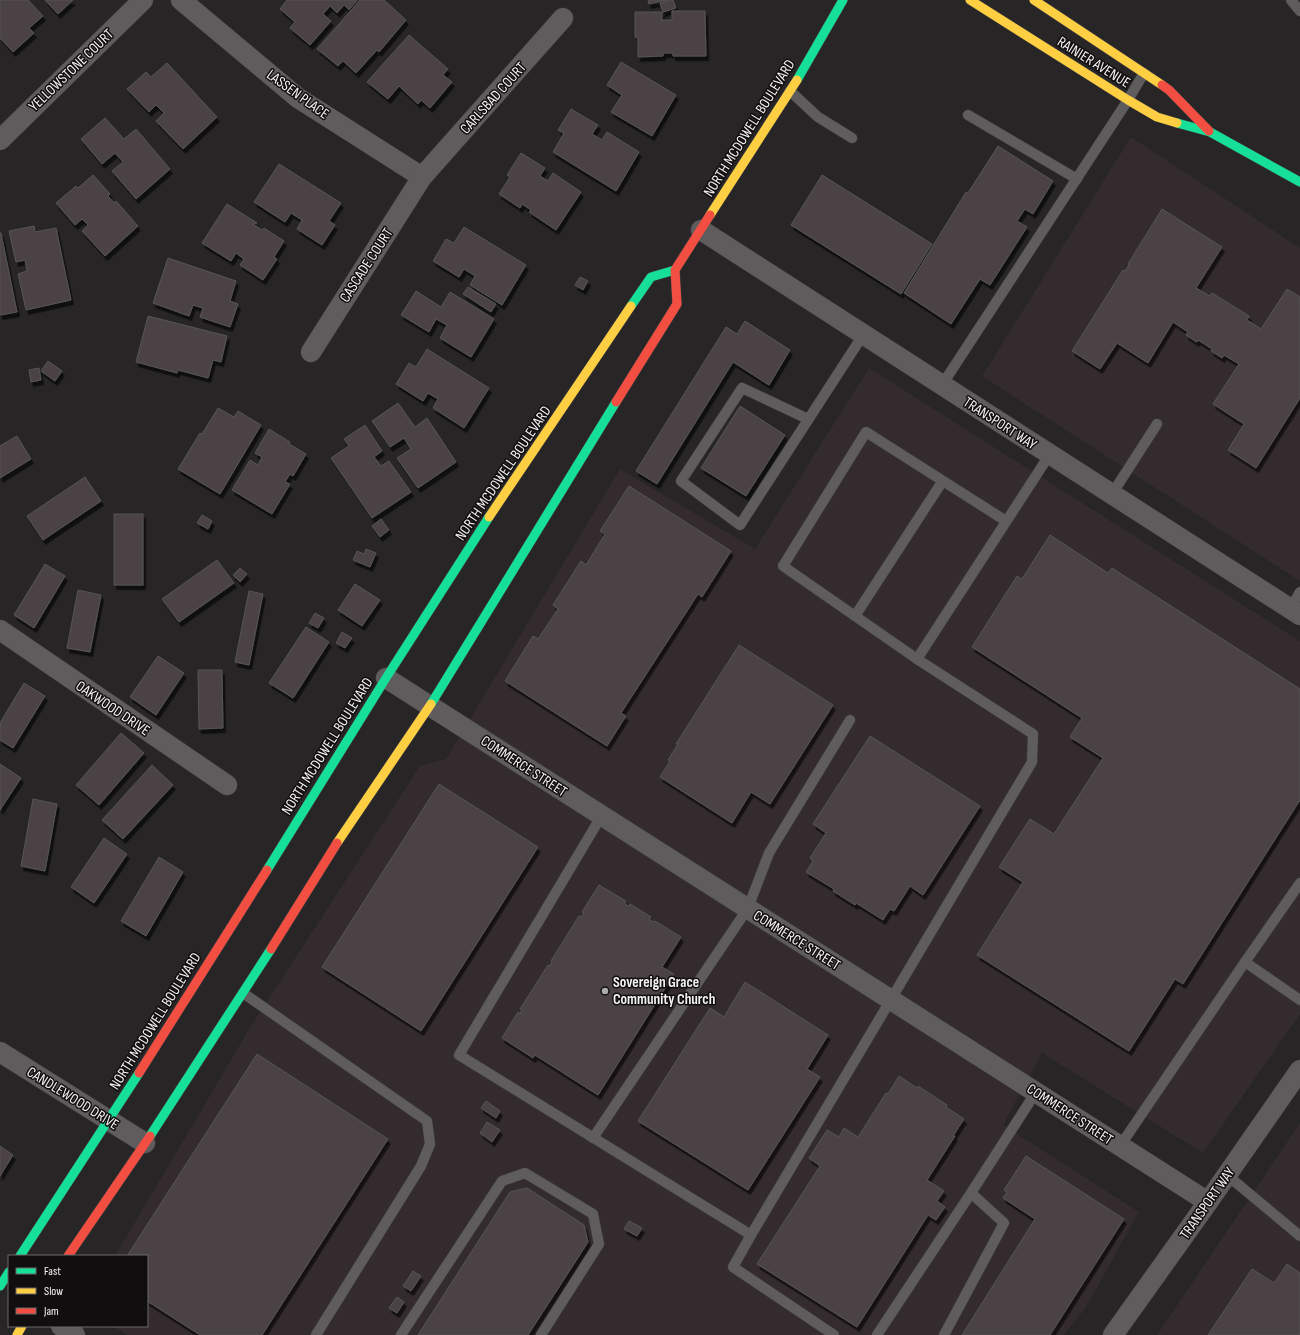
<svg xmlns="http://www.w3.org/2000/svg" width="1300" height="1335" font-family="'Sofia Sans Condensed',sans-serif">
	<style>
		.built { fill: #342b2e }
		.building { fill: #4b4245; stroke: #565555; filter: url(#shadow) }
		.lines { fill: none; stroke-linecap: round; stroke-linejoin: round }
		.lane-casing { stroke: #414040; stroke-width: 11 }
		.street-casing { stroke: #414040; stroke-width: 21 }
		.fast-casing { stroke: #414040; stroke-width: 10 }
		.slow-casing { stroke: #414040; stroke-width: 10 }
		.jam-casing { stroke: #414040; stroke-width: 10 }
		.lane { stroke: #5e5c5d; stroke-width: 10 }
		.street { stroke: #5e5c5d; stroke-width: 20 }
		.fast { stroke: #16e098; stroke-width: 9 }
		.slow { stroke: #ffcf43; stroke-width: 9 }
		.jam { stroke: #f24e42; stroke-width: 9 }
		.poi-dot { fill: #acaaab; stroke: #100e0f; stroke-width: 1.5 }
		.labels { text-anchor: middle; stroke-width: 3; stroke-linejoin: round; paint-order: stroke }
		.street-label { font-size: 15px; fill: #f4f2f2; stroke: #100e0f }
		.poi-label { font-size: 15px; font-weight: bold; fill: #f4f2f2; stroke: #100e0f; text-anchor: start }
	</style>
	<defs>
		<filter id="shadow"><feDropShadow dx="2.5" dy="4.5" stdDeviation="0" flood-color="#0009"/></filter>
	</defs>
	<rect width="100%" height="100%" fill="#272526"/>
	<g class="built">
		<path d="M1131,137L1300,248V581L982,376Z"/>
		<path d="M869,368L1300,641V1014L1203,1153L1042,1053L1003,1125L1139,1212L1086,1307L1064,1335H127L113,1326H147V1256H115L251,1026L420,766L446,759L620,469L755,549Z"/>
		<path d="M1300,1123V1335H1157Z"/>
	</g>
	<g class="building">
		<path d="M0,0H28L43,16L29,28L34,33L13,52L0,38Z"/>
		<path d="M45,0H73L58,14Z"/>
		<path d="M287,0H357L349,10L344,5L337,13L330,6L323,14L331,21L310,45L290,28L295,22L280,9Z"/>
		<path d="M360,0H384L406,20L379,52L377,50L356,73L343,61L338,66L317,49Z"/>
		<path d="M648,0H666L649,4Z"/>
		<path d="M669,0H673L676,8L663,12L660,3Z"/>
		<path d="M672,11H705L706,56H673V53H663V56L638,57V38L635,37V12H662V20H672Z"/>
		<path d="M409,35L448,69L443,75L452,82L430,108L421,100L418,104L399,86L388,99L367,82Z"/>
		<path d="M621,62L676,95L652,136L611,112L622,95L607,85Z"/>
		<path d="M167,63L217,117L183,149L156,121L164,113L156,105L149,112L127,89L146,72L151,77Z"/>
		<path d="M571,109L598,125L592,134L602,140L607,132L639,152L616,191L553,152L564,133L558,130Z"/>
		<path d="M105,118L124,139L136,129L170,169L136,199L112,171L123,162L115,153L102,164L81,139Z"/>
		<path d="M998,146L1053,181L1033,214L1025,209L1017,221L1027,227L990,285L980,279L951,324L904,293L966,192L968,193Z"/>
		<path d="M521,153L545,168L540,176L548,181L553,173L581,192L556,230L529,212L531,210L522,204L520,208L499,194L510,177L507,175Z"/>
		<path d="M279,164L341,203L329,221L335,225L322,245L297,229L302,220L291,213L285,222L254,202Z"/>
		<path d="M93,175L110,194L108,196L114,203L116,201L138,226L105,256L82,231L88,225L82,219L75,225L56,203L76,186L78,188Z"/>
		<path d="M822,175L932,244L901,294L791,225Z"/>
		<path d="M227,204L257,223L253,224L262,230L264,228L284,241L274,257L277,259L263,280L240,265L244,259L236,253L231,261L202,243Z"/>
		<path d="M1162,209L1222,247L1196,288L1210,296L1212,293L1249,316L1247,320L1261,329L1287,289L1300,297V398L1256,468L1228,450L1244,424L1213,404L1239,364L1224,355L1222,358L1211,351L1212,349L1198,340L1197,342L1195,341L1186,335L1188,332L1173,322L1148,363L1117,343L1100,369L1072,351L1123,270L1125,271L1129,265L1128,264Z"/>
		<path d="M34,226L35,232L56,228L71,300L26,310L18,274L27,271L25,260L16,262L9,231Z"/>
		<path d="M464,227L526,265L502,305L470,285L475,276L464,269L459,277L433,261L446,239L454,243Z"/>
		<path d="M0,233H1L17,312L0,315Z"/>
		<path d="M168,258L236,281L230,301L238,304L230,327L200,317L203,308L193,305L189,316L153,303Z"/>
		<path d="M580,277L588,281L583,290L575,285Z"/>
		<path d="M468,287L496,304L491,312L463,294Z"/>
		<path d="M416,291L441,307L450,292L494,319L471,357L440,338L447,325L436,319L429,332L401,315Z"/>
		<path d="M148,316L227,336L221,362L213,360L208,378L178,370L177,373L136,362Z"/>
		<path d="M745,321L790,350L769,385L733,362L657,484L636,471L726,327L737,334Z"/>
		<path d="M427,349L489,388L464,428L433,408L438,399L428,393L423,401L396,384L409,363L416,367Z"/>
		<path d="M48,361L62,371L55,381L41,371Z"/>
		<path d="M39,368L41,380L31,382L29,370Z"/>
		<path d="M398,403L415,427L427,418L456,462L418,488L397,458L411,449L404,438L390,447L372,421Z"/>
		<path d="M740,406L785,435L746,496L701,468Z"/>
		<path d="M218,408L234,417L238,411L261,425L220,494L178,469L200,433L202,434Z"/>
		<path d="M365,425L382,451L374,457L381,466L389,461L411,492L372,518L331,458L349,446L344,439Z"/>
		<path d="M269,429L290,442L289,444L306,454L293,476L290,474L285,482L290,484L272,514L232,490L250,460L258,465L262,457L255,453Z"/>
		<path d="M17,436L31,459L0,478V446Z"/>
		<path d="M85,477L101,501L43,540L27,516Z"/>
		<path d="M629,486L731,551L702,597L698,594L621,713L626,716L607,746L505,681L533,636L538,639L558,609L553,605L581,561L586,565L605,534L600,531Z"/>
		<rect x="114" y="514" width="29" height="71"/>
		<path d="M202,515L212,521L208,529L197,523Z"/>
		<path d="M381,519L389,530L380,537L372,526Z"/>
		<path d="M1050,535L1108,573L1112,568L1300,689V800L1183,984L1175,979L1129,1051L977,955L1023,882L999,867L1030,819L1054,834L1103,758L1070,737L1082,718L972,647L1017,576L1022,579Z"/>
		<path d="M366,549L376,553L370,567L353,560L357,551L364,554Z"/>
		<path d="M217,560L234,583L179,622L162,599Z"/>
		<path d="M45,564L65,576L34,628L14,615Z"/>
		<path d="M240,568L247,574L240,582L233,575Z"/>
		<path d="M355,584L380,600L362,626L338,610Z"/>
		<path d="M78,590L101,595L90,652L67,648Z"/>
		<path d="M249,591L263,594L249,665L235,662Z"/>
		<path d="M315,613L324,618L318,628L309,623Z"/>
		<path d="M306,627L329,642L293,698L269,683Z"/>
		<path d="M342,632L352,638L345,648L336,643Z"/>
		<path d="M739,645L833,705L770,804L751,792L732,823L660,777L670,761L668,760L678,744H676Z"/>
		<path d="M158,656L184,673L156,715L130,697Z"/>
		<path d="M198,670H222L223,728L199,729Z"/>
		<path d="M24,683L45,696L13,748L0,740V723Z"/>
		<path d="M121,733L144,753L99,805L76,785Z"/>
		<path d="M870,736L980,806L923,895L910,886L894,911L890,909L883,920L856,903L855,905L833,891L834,889L806,872L813,861L810,858L826,833L813,824Z"/>
		<path d="M0,764L21,778L0,810Z"/>
		<path d="M152,765L173,785L123,839L102,820Z"/>
		<path d="M439,784L538,847L421,1031L322,967Z"/>
		<path d="M33,799L57,804L45,871L21,866Z"/>
		<path d="M104,838L127,854L94,903L71,887Z"/>
		<path d="M159,857L183,872L146,936L121,921Z"/>
		<path d="M599,885L626,901L624,903L628,906L630,904L651,917L649,919L654,922L655,921L681,937L662,967L674,974L598,1095L535,1055L533,1058L502,1038L518,1012L520,1014L522,1010L520,1009L548,965L550,966L552,962L551,961L579,916L581,917L584,913L582,912Z"/>
		<path d="M745,982L828,1035L807,1069L820,1077L748,1190L638,1121L710,1008L724,1017Z"/>
		<path d="M257,1054L388,1139L262,1335H200L147,1301V1256H127Z"/>
		<path d="M899,1076L917,1088L918,1086L947,1105L946,1107L964,1119L953,1136H955L927,1180L944,1191L937,1201L945,1207L936,1220L928,1215L857,1327L757,1264L820,1166L809,1158L827,1130L839,1137L844,1128L858,1137L886,1093L888,1094Z"/>
		<path d="M486,1101L500,1111L496,1118L481,1108Z"/>
		<path d="M487,1122L500,1130L492,1142L480,1133Z"/>
		<path d="M0,1146L13,1155L0,1176Z"/>
		<path d="M1026,1156L1124,1219L1050,1335H962L1035,1219L1003,1198L1007,1192L1004,1190Z"/>
		<path d="M527,1188L584,1225L588,1242L528,1335H418L510,1192Z"/>
		<path d="M629,1221L642,1228L637,1236L624,1229Z"/>
		<path d="M1287,1264L1300,1273V1335H1208L1252,1269L1274,1283Z"/>
		<path d="M413,1271L421,1276L411,1291L403,1286Z"/>
		<path d="M397,1297L404,1302L397,1313L389,1308Z"/>
	</g>
	<g class="lines">
		<defs>
			<g id="lane">
				<path d="M1291,0L1300,11"/>
				<path d="M790,91L818,117L852,138"/>
				<path d="M968,115L1077,179"/>
				<path d="M942,385L1128,100L1144,73"/>
				<path d="M808,419L742,388L681,481L740,525L863,335"/>
				<path d="M1112,494L1157,424"/>
				<path d="M1290,609L1300,592"/>
				<path d="M855,616L942,482"/>
				<path d="M917,659L1050,454"/>
				<path d="M602,815L459,1055L751,1235L1032,762L1033,734L917,659L783,566L866,432L1006,521"/>
				<path d="M1300,883L1245,962L1300,1000"/>
				<path d="M243,993L427,1121L430,1144L421,1166L316,1335"/>
				<path d="M593,1138L748,908L769,853L850,720"/>
				<path d="M1120,1146L1245,962"/>
				<path d="M1227,1175L1300,1236"/>
				<path d="M751,1235L733,1267L834,1335"/>
				<path d="M401,1335L502,1181L525,1173L593,1214L599,1244L541,1335"/>
				<path d="M877,1335L971,1193L1036,1092"/>
				<path d="M944,1335L1004,1223L971,1193"/>
			</g>
			<g id="street">
				<path d="M181,0L298,98L422,177"/>
				<path d="M0,140L143,0"/>
				<path d="M701,230L1300,615"/>
				<path d="M311,352L422,177L563,18"/>
				<path d="M0,630L227,785"/>
				<path d="M386,678L1208,1202"/>
				<path d="M0,1052L145,1143"/>
				<path d="M61,1326L75,1335"/>
				<path d="M1113,1335L1208,1202L1300,1070"/>
			</g>
			<g id="fast">
				<path d="M797,80L843,0"/>
				<path d="M1177,123L1210,132L1300,182"/>
				<path d="M631,306L651,277L675,270"/>
				<path d="M431,704L616,402"/>
				<path d="M267,870L386,678L489,517"/>
				<path d="M150,1136L271,949"/>
				<path d="M20,1256L139,1073"/>
				<path d="M0,1286L9,1272"/>
			</g>
			<g id="slow">
				<path d="M970,0L1128,100L1157,117L1177,123"/>
				<path d="M1034,0L1162,85"/>
				<path d="M710,215L797,80"/>
				<path d="M489,517L631,306"/>
				<path d="M337,843L431,704"/>
				<path d="M17,1335L22,1326"/>
			</g>
			<g id="jam">
				<path d="M1162,85L1169,90L1209,131"/>
				<path d="M616,402L677,304L675,270L710,215"/>
				<path d="M271,949L337,843"/>
				<path d="M139,1073L267,870"/>
				<path d="M68,1256L150,1136"/>
			</g>
		</defs>
		<use href="#lane" class="lane-casing"/>
		<use href="#street" class="street-casing"/>
		<use href="#fast" class="fast-casing"/>
		<use href="#slow" class="slow-casing"/>
		<use href="#jam" class="jam-casing"/>
		<use href="#lane" class="lane"/>
		<use href="#street" class="street"/>
		<use href="#fast" class="fast"/>
		<use href="#slow" class="slow"/>
		<use href="#jam" class="jam"/>
	</g>
	<circle class="poi-dot" cx="605" cy="991" r="4"/>
	<g class="labels">
		<g class="street-label">
			<text transform="translate(1094 62) rotate(32)" y="5">RAINIER AVENUE</text>
			<text transform="translate(71 70) rotate(-44)" y="5">YELLOWSTONE COURT</text>
			<text transform="translate(298 94) rotate(36)" y="5">LASSEN PLACE</text>
			<text transform="translate(493 98) rotate(-48)" y="5">CARLSBAD COURT</text>
			<text transform="translate(749 128) rotate(-58)" y="5">NORTH MCDOWELL BOULEVARD</text>
			<text transform="translate(366 265) rotate(-57)" y="5">CASCADE COURT</text>
			<text transform="translate(1000 423) rotate(33)" y="5">TRANSPORT WAY</text>
			<text transform="translate(503 473) rotate(-56)" y="5">NORTH MCDOWELL BOULEVARD</text>
			<text transform="translate(113 708) rotate(34)" y="5">OAKWOOD DRIVE</text>
			<text transform="translate(327 746) rotate(-58)" y="5">NORTH MCDOWELL BOULEVARD</text>
			<text transform="translate(524 766) rotate(33)" y="5">COMMERCE STREET</text>
			<text transform="translate(797 940) rotate(32)" y="5">COMMERCE STREET</text>
			<text transform="translate(155 1021) rotate(-58)" y="5">NORTH MCDOWELL BOULEVARD</text>
			<text transform="translate(73 1098) rotate(32)" y="5">CANDLEWOOD DRIVE</text>
			<text transform="translate(1070 1114) rotate(33)" y="5">COMMERCE STREET</text>
			<text transform="translate(1207 1203) rotate(-55)" y="5">TRANSPORT WAY</text>
		</g>
		<g class="poi-label">
			<text x="613" y="987">Sovereign Grace<tspan x="613" dy="17">Community Church</tspan></text>
		</g>
	</g>
	<rect x="8" y="1255" width="140" height="72" fill="#100e0f" stroke="#6b696a"/>
	<rect x="16" y="1268" width="20" height="6" fill="#16e098" stroke="#6b696a"/>
	<text x="44" y="1275" font-size="12" fill="#f4f2f2">Fast</text>
	<rect x="16" y="1288" width="20" height="6" fill="#ffcf43" stroke="#6b696a"/>
	<text x="44" y="1295" font-size="12" fill="#f4f2f2">Slow</text>
	<rect x="16" y="1308" width="20" height="6" fill="#f24e42" stroke="#6b696a"/>
	<text x="44" y="1315" font-size="12" fill="#f4f2f2">Jam</text>
</svg>
